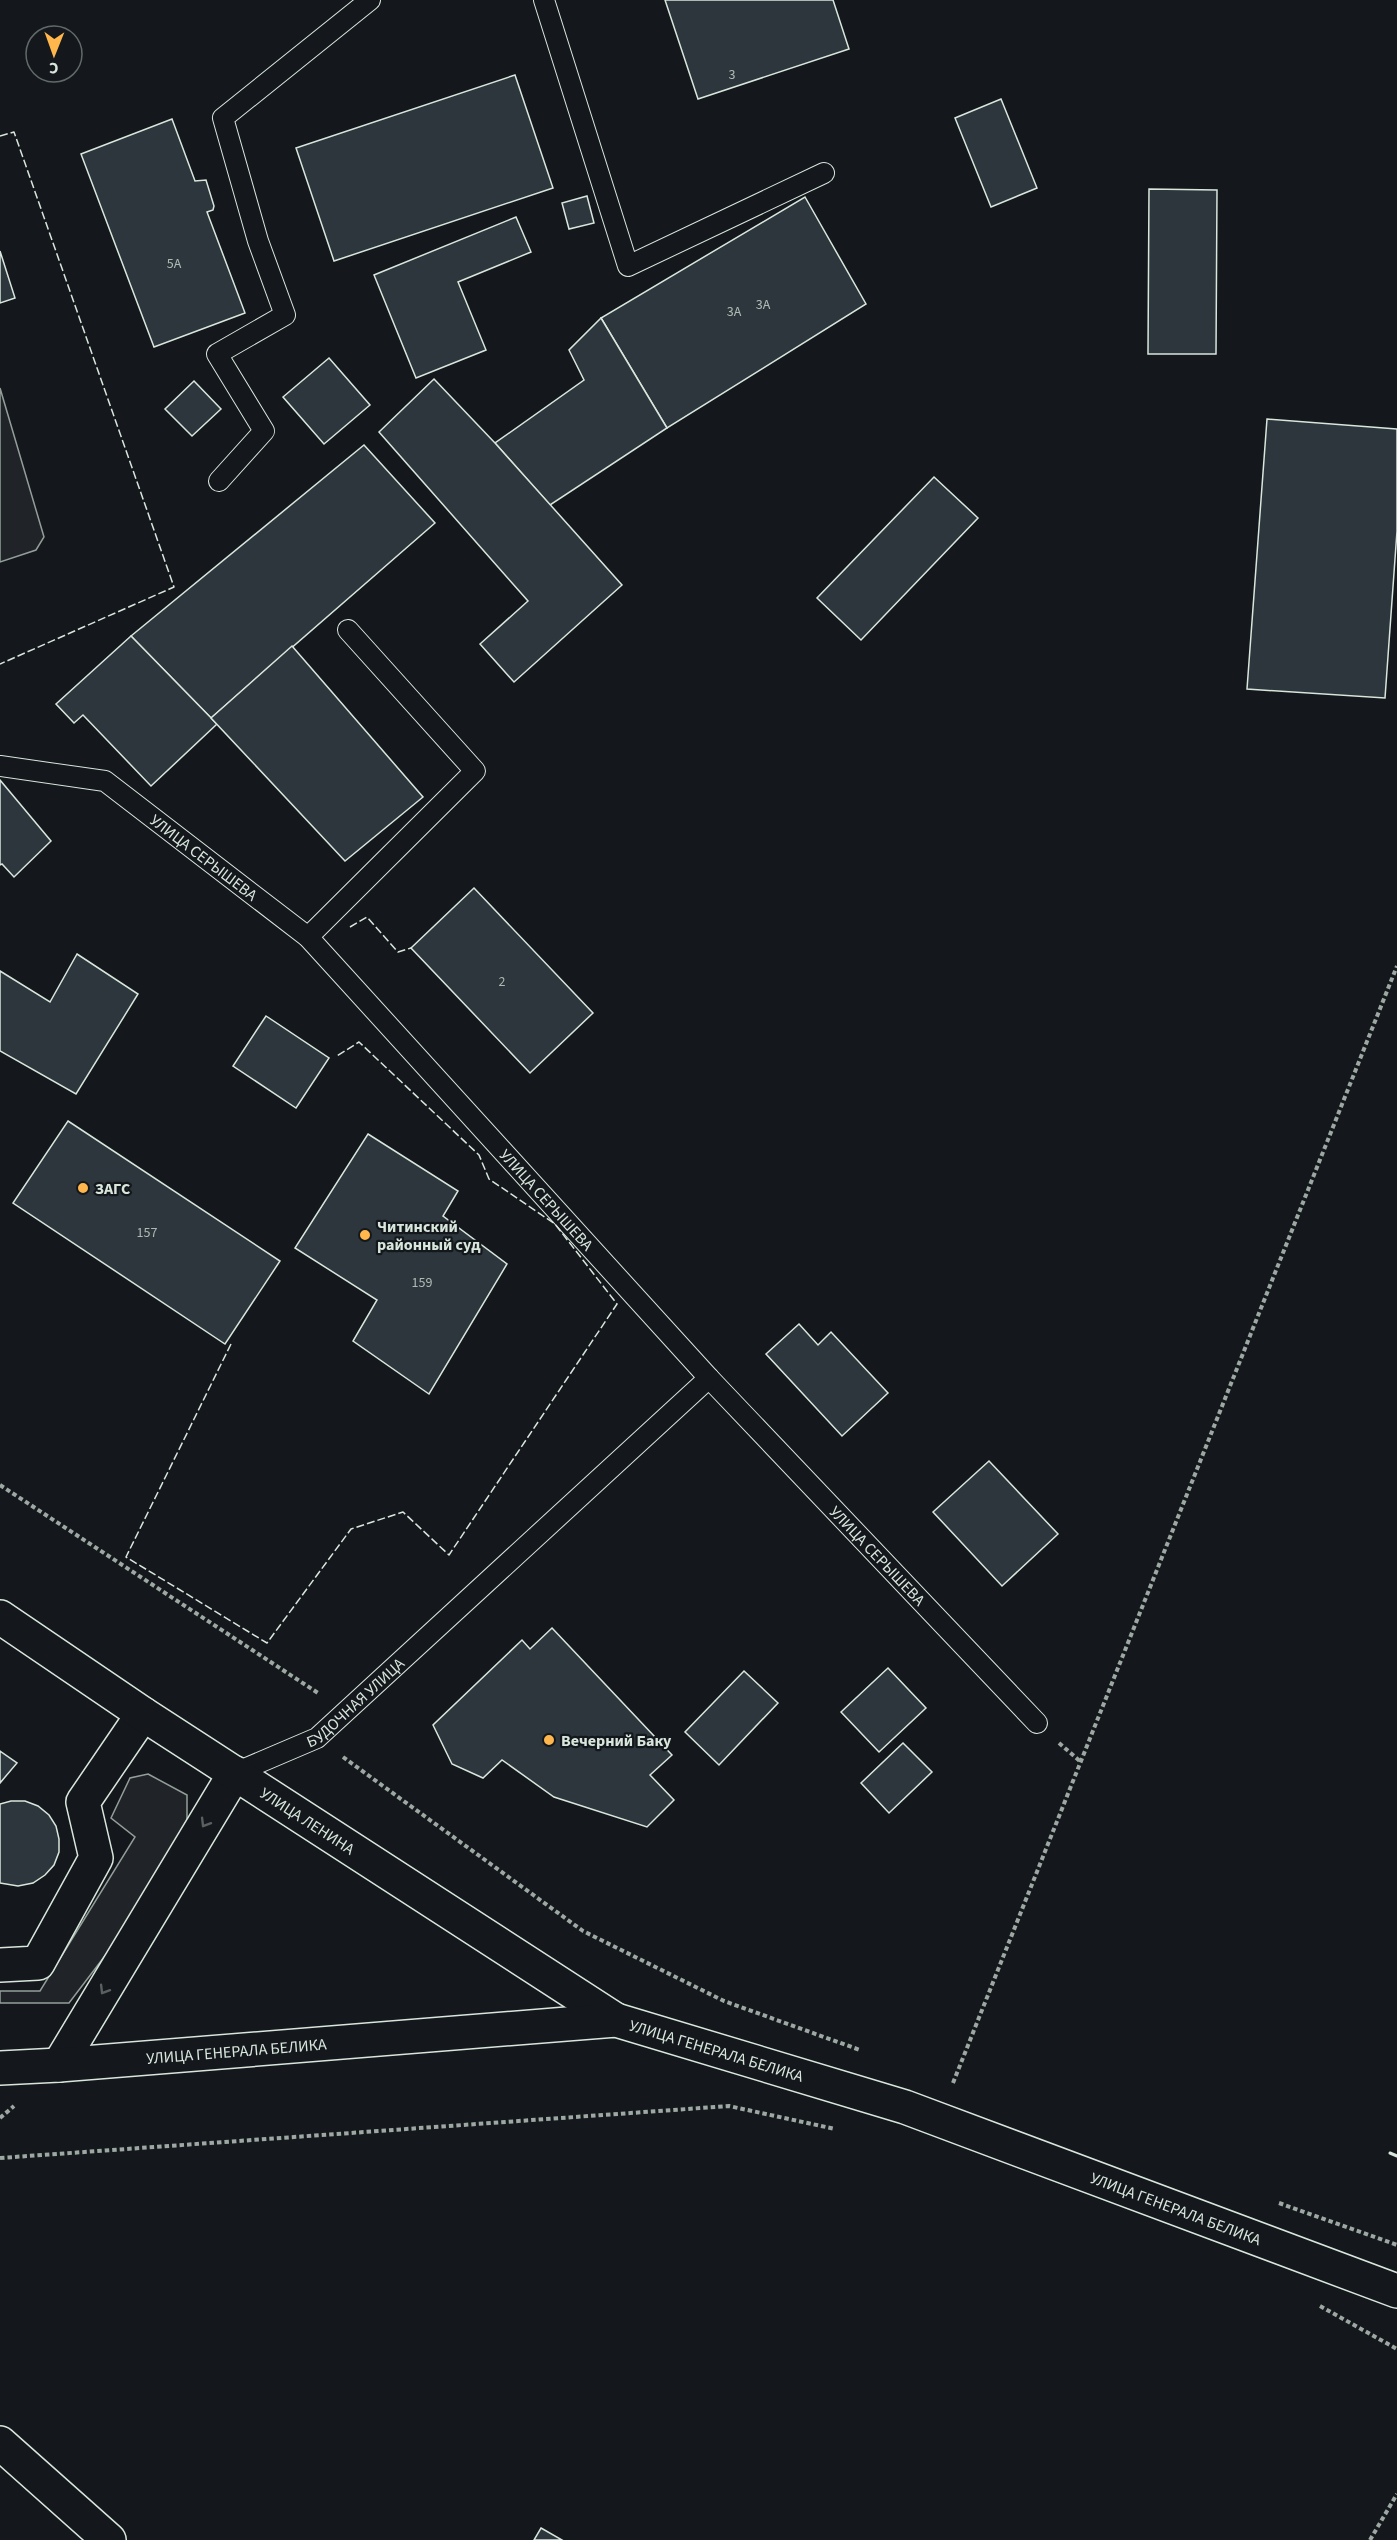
<svg xmlns="http://www.w3.org/2000/svg" width="1397" height="2540" font-family="'Source Sans 3',sans-serif">
	<style>
		.green { fill: #202428; stroke: #939e99; stroke-width: 1.5 }
		.building { fill: #2c363c; stroke: #d8e6dc; stroke-width: 1.5 }
		.lines { fill: none; stroke-linecap: round; stroke-linejoin: round }
		.lane-casing { stroke: #d8e6dc; stroke-width: 22 }
		.street-casing { stroke: #d8e6dc; stroke-width: 36 }
		.secondary-casing { stroke: #d8e6dc; stroke-width: 36 }
		.path { stroke: #9da8a2; stroke-width: 4; stroke-dasharray: 4.5 3; stroke-linecap: butt }
		.lane { stroke: #14181c; stroke-width: 20 }
		.street { stroke: #14181c; stroke-width: 33 }
		.secondary { stroke: #14181c; stroke-width: 33 }
		.fence { stroke: #d8e6dc; stroke-width: 1.5; stroke-dasharray: 8 3; stroke-linecap: butt }
		.wall { stroke: #d8e6dc; stroke-width: 3 }
		.oneway { stroke: #59605f }
		.poi-dot { fill: #ffb74d; stroke: #14181c; stroke-width: 2 }
		.labels { text-anchor: middle; stroke-width: 4.5; stroke-linejoin: round; paint-order: stroke }
		.number-label { font-size: 14px; fill: #adbab4 }
		.street-label { font-size: 16px; fill: #d8e6dc; stroke: #14181c }
		.poi-label { font-size: 16px; font-weight: bold; fill: #d8e6dc; stroke: #14181c; text-anchor: start }
	</style>
	<rect width="100%" height="100%" fill="#14181c"/>
	<g class="green">
		<path d="M0,388L44,537L36,550L0,562Z"/>
		<path d="M148,1774L187,1795V1820L130,1923L69,2003H0V1991H40L135,1837L111,1818L130,1778Z"/>
	</g>
	<g class="building">
		<path d="M665,0H833L849,49L698,99Z"/>
		<path d="M515,75L553,188L334,261L296,148Z"/>
		<path d="M1001,99L1037,188L991,207L955,118Z"/>
		<path d="M172,119L195,181L206,180L214,206L213,210L207,212L245,313L154,347L81,154Z"/>
		<path d="M1149,189L1217,190L1216,354H1148Z"/>
		<path d="M587,196L594,223L569,229L562,203Z"/>
		<path d="M805,197L866,304L667,428L601,318Z"/>
		<path d="M516,217L531,252L458,282L486,350L416,378L374,275Z"/>
		<path d="M0,251L15,298L0,303Z"/>
		<path d="M601,318L667,428L550,505L495,443L584,380L569,350Z"/>
		<path d="M329,358L370,405L324,444L283,397Z"/>
		<path d="M434,379L495,443L622,585L514,682L480,644L528,601L379,432Z"/>
		<path d="M194,381L221,409L192,436L165,409Z"/>
		<path d="M1267,419L1397,429V531L1385,698L1247,689Z"/>
		<path d="M364,445L435,523L211,718L131,636Z"/>
		<path d="M934,477L978,518L861,640L817,598Z"/>
		<path d="M131,636L217,724L151,786L83,715L74,723L56,704Z"/>
		<path d="M292,646L423,797L345,861L211,718Z"/>
		<path d="M0,780L51,841L14,877L2,864L0,865Z"/>
		<path d="M474,888L593,1013L530,1073L411,948Z"/>
		<path d="M77,954L138,994L76,1094L0,1051V971L50,1002Z"/>
		<path d="M266,1016L329,1058L296,1108L233,1066Z"/>
		<path d="M68,1121L280,1261L225,1344L13,1203Z"/>
		<path d="M368,1134L458,1191L443,1216L507,1264L429,1394L353,1341L377,1300L295,1248Z"/>
		<path d="M799,1324L818,1345L831,1332L888,1393L842,1436L766,1354Z"/>
		<path d="M989,1461L1058,1534L1002,1586L933,1512Z"/>
		<path d="M552,1628L672,1755L650,1775L674,1800L647,1827L554,1797L502,1760L483,1778L452,1764L433,1725L522,1640L530,1649Z"/>
		<path d="M888,1668L926,1708L879,1752L841,1712Z"/>
		<path d="M744,1671L778,1703L719,1765L685,1732Z"/>
		<path d="M903,1743L932,1772L889,1813L861,1783Z"/>
		<path d="M0,1751L17,1763L0,1783Z"/>
		<path d="M11,1801H25L38,1806L49,1815L56,1826L59,1839V1852L54,1865L45,1875L33,1883L18,1886L0,1883V1804Z"/>
		<path d="M541,2528L562,2540H534Z"/>
	</g>
	<g class="lines">
		<defs>
			<g id="lane">
				<path d="M544,0L628,266L824,173"/>
				<path d="M219,481L264,431L217,354L285,315L258,241L223,118L370,0"/>
				<path id="s1" d="M0,766L105,781L308,937L709,1378L1037,1723"/>
				<path d="M308,937L475,771L348,630"/>
				<path id="s2" d="M235,1773L317,1738L709,1378"/>
			</g>
			<g id="street">
				<path d="M0,1965L38,1963L96,1858L83,1802L143,1714"/>
				<path d="M59,2065L235,1773"/>
				<path d="M0,2443L109,2540"/>
			</g>
			<g id="secondary">
				<path id="s3" d="M0,1617L143,1714L616,2020"/>
				<path id="s4" d="M0,2068L59,2065L616,2020L905,2107L1397,2291"/>
			</g>
		</defs>
		<use href="#lane" class="lane-casing"/>
		<use href="#street" class="street-casing"/>
		<use href="#secondary" class="secondary-casing"/>
		<g class="path">
			<path d="M0,1485L318,1693"/>
			<path d="M1059,1743L1081,1762"/>
			<path d="M343,1757L583,1931L724,2001L860,2050"/>
			<path d="M953,2083L1397,966"/>
			<path d="M0,2118L14,2106"/>
			<path d="M0,2158L729,2106L835,2129"/>
			<path d="M1279,2203L1397,2245"/>
			<path d="M1320,2306L1397,2349"/>
			<path d="M1370,2540L1397,2494"/>
		</g>
		<use href="#lane" class="lane"/>
		<use href="#street" class="street"/>
		<use href="#secondary" class="secondary"/>
		<g class="fence">
			<path d="M0,136L14,132L174,587L0,664"/>
			<path d="M350,927L367,917L398,952L411,948"/>
			<path d="M231,1344L126,1557L267,1643L351,1529L403,1512L449,1555L617,1304L555,1224L489,1179L479,1155L359,1042L337,1056"/>
		</g>
		<path class="wall" d="M1390,2153L1397,2156"/>
	</g>
	<defs><path id="oneway-chevron" d="M-2-3.5L2.5 0L-2 3.5" fill="none" stroke-width="1.6" stroke-linecap="round" stroke-linejoin="round" transform="scale(1.5)"/></defs>
	<g class="oneway">
		<use href="#oneway-chevron" transform="translate(205 1823) rotate(121)"/>
		<use href="#oneway-chevron" transform="translate(104 1990) rotate(121)"/>
	</g>
	<g class="poi-dot">
		<circle cx="83" cy="1188" r="6"/>
		<circle cx="365" cy="1235" r="6"/>
		<circle cx="549" cy="1740" r="6"/>
	</g>
	<g class="labels">
		<g class="number-label">
			<text x="732" y="79">3</text>
			<text x="174" y="268">5А</text>
			<text x="763" y="309">3А</text>
			<text x="734" y="316">3А</text>
			<text x="502" y="986">2</text>
			<text x="147" y="1237">157</text>
			<text x="422" y="1287">159</text>
		</g>
		<g class="street-label">
			<text dy="6" stroke="none"><textPath href="#s1" startOffset="231">УЛИЦА СЕРЫШЕВА</textPath></text>
			<text dy="6" stroke="none"><textPath href="#s1" startOffset="717">УЛИЦА СЕРЫШЕВА</textPath></text>
			<text dy="6" stroke="none"><textPath href="#s1" startOffset="1203">УЛИЦА СЕРЫШЕВА</textPath></text>
			<text dy="6" stroke="none"><textPath href="#s2" startOffset="141">БУДОЧНАЯ УЛИЦА</textPath></text>
			<text dy="6" stroke="none"><textPath href="#s3" startOffset="369">УЛИЦА ЛЕНИНА</textPath></text>
			<text dy="6" stroke="none"><textPath href="#s4" startOffset="723">УЛИЦА ГЕНЕРАЛА БЕЛИКА</textPath></text>
			<text dy="6" stroke="none"><textPath href="#s4" startOffset="237">УЛИЦА ГЕНЕРАЛА БЕЛИКА</textPath></text>
			<text dy="6" stroke="none"><textPath href="#s4" startOffset="1209">УЛИЦА ГЕНЕРАЛА БЕЛИКА</textPath></text>
		</g>
		<g class="poi-label">
			<text x="95" y="1194">ЗАГС</text>
			<text x="377" y="1232">Читинский<tspan x="377" dy="18">районный суд</tspan></text>
			<text x="561" y="1746">Вечерний Баку</text>
		</g>
	</g>
	<g transform="translate(54 54) rotate(181)"><circle r="28" fill="#14181c" stroke="#626a69" stroke-width="1.5"/>
	<path d="M0-4.5L10 22L0 15L-10 22Z" fill="#ffb74d"/>
	<text y="-9" font-size="16" font-weight="bold" text-anchor="middle" fill="#d8e6dc">С</text>
	</g>
</svg>
